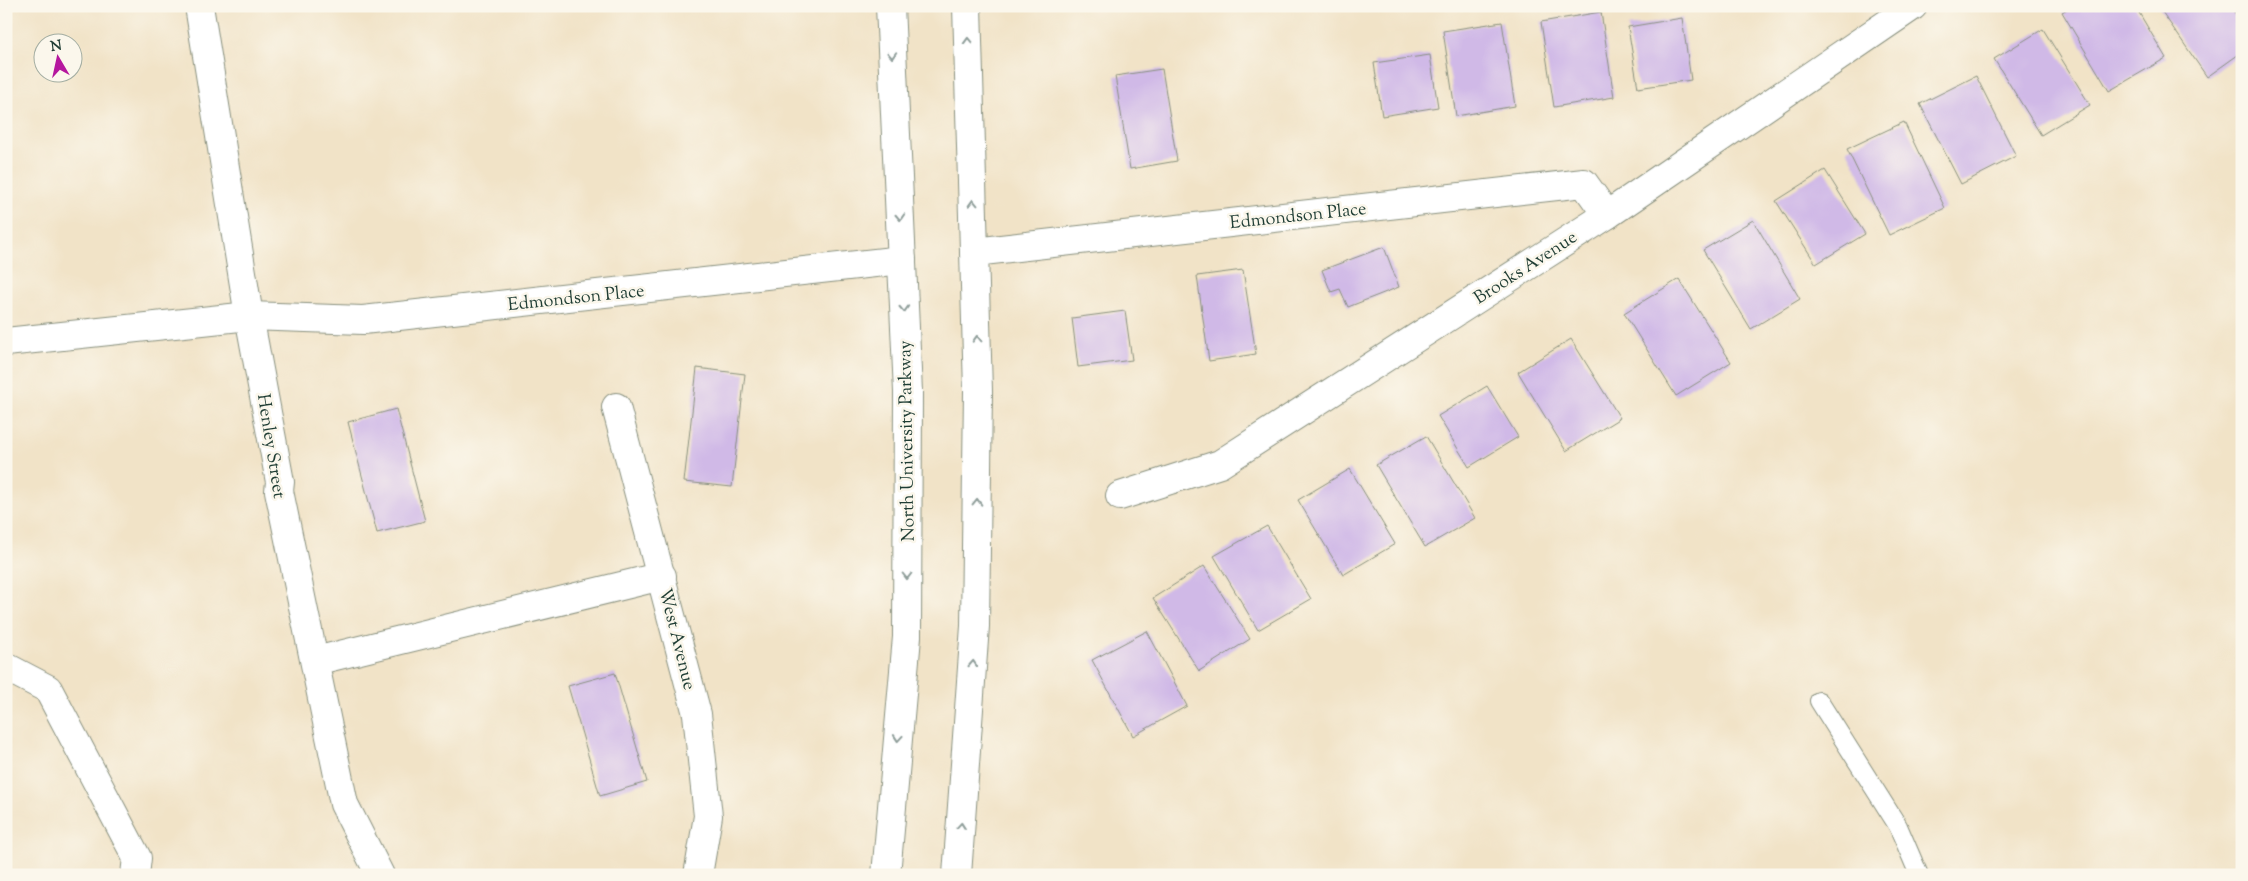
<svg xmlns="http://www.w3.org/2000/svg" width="2248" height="881" font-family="'Sorts Mill Goudy',serif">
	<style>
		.building { fill: #d0b9e7 }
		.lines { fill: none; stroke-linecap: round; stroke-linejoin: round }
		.lane-casing { stroke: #88907e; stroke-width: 20 }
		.street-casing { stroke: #88907e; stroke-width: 30 }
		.secondary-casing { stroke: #88907e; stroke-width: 30 }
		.lane { stroke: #fff; stroke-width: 18 }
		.street { stroke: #fff; stroke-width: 28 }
		.secondary { stroke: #fff; stroke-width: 28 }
		.oneway { stroke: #8f9e9a }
		.labels { text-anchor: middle; stroke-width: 5; stroke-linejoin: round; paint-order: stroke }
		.street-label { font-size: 18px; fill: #1f3d34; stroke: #fbf7ec }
	</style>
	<rect width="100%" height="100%" fill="#fbf7ec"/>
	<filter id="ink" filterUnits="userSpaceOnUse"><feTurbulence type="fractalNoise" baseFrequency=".02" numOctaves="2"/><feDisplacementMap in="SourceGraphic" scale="10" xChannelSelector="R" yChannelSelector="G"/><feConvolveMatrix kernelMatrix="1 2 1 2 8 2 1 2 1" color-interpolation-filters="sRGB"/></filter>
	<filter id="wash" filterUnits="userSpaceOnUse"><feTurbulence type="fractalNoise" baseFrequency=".0096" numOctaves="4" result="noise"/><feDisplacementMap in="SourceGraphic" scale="20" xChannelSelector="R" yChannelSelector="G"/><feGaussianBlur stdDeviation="1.12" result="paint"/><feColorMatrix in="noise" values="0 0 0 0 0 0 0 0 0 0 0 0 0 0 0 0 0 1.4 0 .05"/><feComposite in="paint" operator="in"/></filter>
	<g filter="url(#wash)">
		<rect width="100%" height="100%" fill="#f1e3c7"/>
		<g id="blocks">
			<g class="building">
				<path d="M2072,6H2135L2166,58L2109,91L2062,12Z"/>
				<path d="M2158,6H2230L2242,23V52L2207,77Z"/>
				<path d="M1601,12L1614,97L1554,107L1541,22Z"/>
				<path d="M1682,18L1691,80L1638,88L1628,27Z"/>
				<path d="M1502,22L1515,106L1456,116L1443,31Z"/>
				<path d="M2043,29L2090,105L2041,135L1994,59Z"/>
				<path d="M1430,55L1438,107L1382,116L1374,63Z"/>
				<path d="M1162,69L1177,161L1130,169L1115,76Z"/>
				<path d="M1976,76L2016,156L1961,184L1920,104Z"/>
				<path d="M1904,122L1945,208L1889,235L1847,149Z"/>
				<path d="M1825,170L1865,234L1816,264L1776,201Z"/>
				<path d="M1753,220L1800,299L1751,329L1703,250Z"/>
				<path d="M1384,247L1399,287L1348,307L1340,289L1331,292L1322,270Z"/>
				<path d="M1243,270L1256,354L1209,361L1197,276Z"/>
				<path d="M1679,279L1731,362L1676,396L1624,313Z"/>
				<path d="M1125,311L1132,360L1078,367L1072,318Z"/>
				<path d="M1571,339L1620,418L1566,451L1518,372Z"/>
				<path d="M697,368L745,374L732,487L684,482Z"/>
				<path d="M1487,386L1518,437L1469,467L1438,416Z"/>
				<path d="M396,409L425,521L377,533L348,422Z"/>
				<path d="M1426,436L1475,518L1425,547L1376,465Z"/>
				<path d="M1350,469L1395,544L1343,575L1298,500Z"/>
				<path d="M1267,526L1311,599L1258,630L1214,556Z"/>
				<path d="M1204,566L1250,639L1199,671L1153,598Z"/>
				<path d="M1147,631L1187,706L1133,736L1092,660Z"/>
				<path d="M615,673L647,782L600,796L568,686Z"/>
			</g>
		</g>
	</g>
	<g filter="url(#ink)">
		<use href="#blocks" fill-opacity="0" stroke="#88907e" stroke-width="1"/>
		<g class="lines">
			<defs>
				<path id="lane" d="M1819,701L1898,826L1919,875"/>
				<g id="street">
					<path d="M199,6L249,316L280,482L279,491L344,804L380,875"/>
					<path d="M974,252L1584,183L1607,215"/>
					<path d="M6,342L249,316L363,320L902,260"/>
					<path d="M616,407L697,714L708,816L698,875"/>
					<path d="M1120,496L1220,464L1607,215L1913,6"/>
					<path d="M315,661L662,576"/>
					<path d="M6,667L48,689L137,858L135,875"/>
				</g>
				<g id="secondary">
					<path d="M886,875L907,637L908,392L890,6"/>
					<path d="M957,875L975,626L978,391L967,6"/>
				</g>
			</defs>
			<use href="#lane" class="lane-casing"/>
			<use href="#street" class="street-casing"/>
			<use href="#secondary" class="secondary-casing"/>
			<use href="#lane" class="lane"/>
			<use href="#street" class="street"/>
			<use href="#secondary" class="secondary"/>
		</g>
		<defs><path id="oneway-chevron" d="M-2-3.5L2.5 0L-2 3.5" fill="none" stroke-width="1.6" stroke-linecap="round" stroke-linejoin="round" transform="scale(1.25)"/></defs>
		<g class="oneway">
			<use href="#oneway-chevron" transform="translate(968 41) rotate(-92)"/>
			<use href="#oneway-chevron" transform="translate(892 55) rotate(87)"/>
			<use href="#oneway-chevron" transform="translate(973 203) rotate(-92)"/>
			<use href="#oneway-chevron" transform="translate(900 217) rotate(87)"/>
			<use href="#oneway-chevron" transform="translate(904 309) rotate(87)"/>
			<use href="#oneway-chevron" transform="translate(977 339) rotate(-92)"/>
			<use href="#oneway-chevron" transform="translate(977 502) rotate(-89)"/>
			<use href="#oneway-chevron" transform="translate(907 576) rotate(90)"/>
			<use href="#oneway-chevron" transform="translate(973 664) rotate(-87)"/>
			<use href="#oneway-chevron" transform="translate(898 738) rotate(95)"/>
			<use href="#oneway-chevron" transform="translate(961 826) rotate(-85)"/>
		</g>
	</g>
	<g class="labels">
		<g class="street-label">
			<text transform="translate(1298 215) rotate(-6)" y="6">Edmondson Place</text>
			<text transform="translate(1525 267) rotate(-33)" y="6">Brooks Avenue</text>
			<text transform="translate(576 297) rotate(-6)" y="6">Edmondson Place</text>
			<text transform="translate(906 441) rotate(-91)" y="6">North University Parkway</text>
			<text transform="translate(272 446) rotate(81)" y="6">Henley Street</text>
			<text transform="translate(678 639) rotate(76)" y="6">West Avenue</text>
		</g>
	</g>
	<rect width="2248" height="881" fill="none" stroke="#fbf7ec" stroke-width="25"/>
	<g transform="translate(58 58) rotate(351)"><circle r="24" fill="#fbf7ec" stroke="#a3ada2"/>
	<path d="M0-4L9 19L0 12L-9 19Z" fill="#b5179e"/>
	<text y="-8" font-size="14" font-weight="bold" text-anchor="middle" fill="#1f3d34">N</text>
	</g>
</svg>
